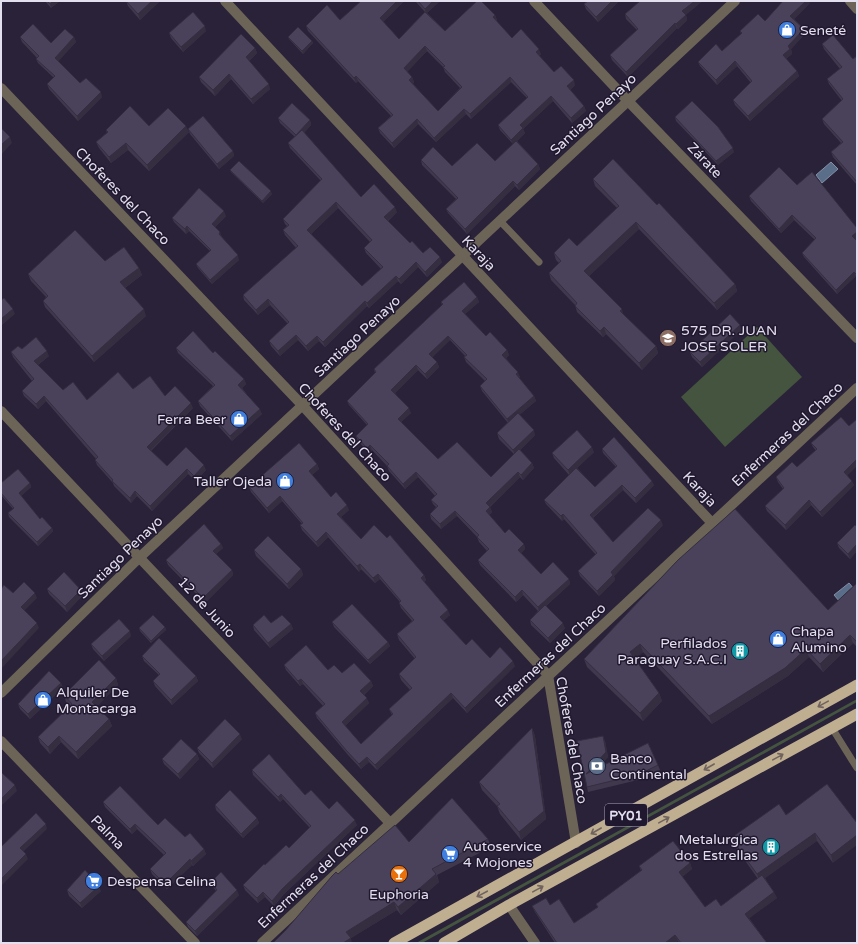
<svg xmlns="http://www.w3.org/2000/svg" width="858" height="944" font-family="'Varela Round',sans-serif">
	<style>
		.green { fill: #45543f }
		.water { fill: #5a6d89; stroke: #838fa7 }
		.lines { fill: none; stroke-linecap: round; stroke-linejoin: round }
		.service { stroke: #6c6457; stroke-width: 7 }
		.minor { stroke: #6c6457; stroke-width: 10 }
		.tertiary { stroke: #6c6457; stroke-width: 10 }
		.trunk { stroke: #c0ae90; stroke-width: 11 }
		.wall { fill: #40394e; fill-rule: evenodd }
		.shaded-wall { fill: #342e40 }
		.building { fill: #4a425b; stroke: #342e40; fill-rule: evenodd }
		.oneway { stroke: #70635f }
		.labels { text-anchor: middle; stroke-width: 3; stroke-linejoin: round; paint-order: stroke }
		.shield { fill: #20182e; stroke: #a8a3b4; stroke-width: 1 }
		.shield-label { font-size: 13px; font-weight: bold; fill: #e3dfee }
		.poi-label { font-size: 14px; fill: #e3dfee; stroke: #20182e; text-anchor: start }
		.street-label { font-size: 14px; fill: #e3dfee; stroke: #20182e }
	</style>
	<rect width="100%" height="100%" fill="#292239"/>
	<g class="green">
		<path d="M757,327L802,377L725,447L681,397Z"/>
		<path d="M857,699V702L422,943H416Z"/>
	</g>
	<g class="water">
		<path d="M831,162L838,169L822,183L816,175Z"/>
		<path d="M849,583L854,589L840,602L834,595Z"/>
	</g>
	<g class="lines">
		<g class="service">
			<path d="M500,221L539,262"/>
			<path d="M832,728L857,768"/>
		</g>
		<g class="minor">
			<path d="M225,1L712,523"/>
			<path d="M850,1L857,9"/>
			<path d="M1,88L303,406L548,675L576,843"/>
			<path d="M1,411L390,823"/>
			<path d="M1,693L140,557L628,101L534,1"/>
			<path d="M509,905L535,943"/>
			<path d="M262,943L857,388"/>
		</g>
		<g class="tertiary">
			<path d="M735,1L628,101L857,338"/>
			<path d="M1,741L195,943"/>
		</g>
		<g class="trunk">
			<path d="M394,943L857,685"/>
			<path d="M444,943L509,905L857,714"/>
		</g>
	</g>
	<g class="wall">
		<path d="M45,1H60L51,8Z"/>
		<path d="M126,1H160L140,20L128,6Z"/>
		<path d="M361,1H404L383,22L399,39L425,12L415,1H440L427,13L445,31L495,15L497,20L496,21L512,38L541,54L539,56L554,72L575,85L570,90L584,106L586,111L572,123L553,101L523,129L525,133L517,141L538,164L540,169L519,190L515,186L467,234L448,213L446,209L456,199L422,165L421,160L452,166L495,161L513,144L500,130L498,125L527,98L511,82L471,119L466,114L436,142L418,124L394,148L380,133L378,128L391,116L358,81L356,83L308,31L306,26L340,20ZM427,51L443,67L445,72L460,88L438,111L413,84L414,82L412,77L407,72Z"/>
		<path d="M588,1H619L598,22L586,9L584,4Z"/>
		<path d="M810,3L794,19L804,29L805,34L791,49L792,54L786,59L797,71L799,76L750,121L735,105L733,100L751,83L737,66L717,85L700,66L698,62L722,51L741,34L740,31Z"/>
		<path d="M625,14L686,15L687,20L678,29L677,28L628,77L612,60L610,55L637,30L626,19Z"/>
		<path d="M206,31L183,52L171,38L169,33Z"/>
		<path d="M20,37L51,43L74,37L76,42L58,61L80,83L102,97L78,121L49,89L47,84L54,78L38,63L36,59L37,58L22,42Z"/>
		<path d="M288,37L312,41L313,43L303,54L289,39Z"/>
		<path d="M822,44L853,59L857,56V185L833,157L831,152L841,143L824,124L822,119L842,101L829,84L827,79L840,69L824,49Z"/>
		<path d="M255,48L257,53L249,61L270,89L253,104L231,79L215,96L201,82L199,77Z"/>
		<path d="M675,117L734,152L718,165L676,121Z"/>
		<path d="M278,118L310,120L311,125L304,133L361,197L397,212L388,221L410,243L423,253L442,262L427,277L418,267L401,284L398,281L369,308L367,306L325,347L319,341L308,351L298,340L280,356L271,346L269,341L288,324L270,305L258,315L244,300L243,295L296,248L285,235L283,230L287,226L285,224L283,219L321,181L290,148L288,143L295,137L280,123ZM338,208L370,242L364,248L366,253L381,269L362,286L311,234Z"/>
		<path d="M149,126L189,132L149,171L128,150L111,163L99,148L96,142L107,133L106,130Z"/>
		<path d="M188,129L233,151L234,156L219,169L190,134Z"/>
		<path d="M230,170L272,194L263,203L231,172Z"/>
		<path d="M593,179L735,284L737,291L717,310L639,229L589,276L624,315L656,346L658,353L642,370L606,334L603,337L577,312L575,305L551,280L549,273L559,263L556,260L554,253L577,246L617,208L595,186Z"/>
		<path d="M797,185L857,228V238L855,239L857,241V278L856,276L837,294L804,257L802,253L815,240L794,220L781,233L751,201L749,196Z"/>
		<path d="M226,216L215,227L222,237H221L239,260L212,284L198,268L196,264L210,251L189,231L186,234L174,222L172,218Z"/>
		<path d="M105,261L139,268L142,275L125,288L146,316L94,362L45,307L43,301L46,297L31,281L28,274Z"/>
		<path d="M477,297L479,302L465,314L486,336L507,350L509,355L506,358L520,377L519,378L534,396L536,401L519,415L535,435L520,450L532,463L534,468L523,480L520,477L490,507L492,512L489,515L505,533L524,544L525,549L521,553L541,574L569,579L570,584L546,606L565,628L550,643L531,625L530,620L538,611L523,595L516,602L480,565L478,560L487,551L479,542L477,537L457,516L441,529L431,519L430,514L436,507L433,504L431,500L435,496L418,477L405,489L389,471L387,466L372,450L369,453L358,441L356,436L367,425L349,405L347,401L375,373L374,369L442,305L441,302ZM450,340L465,356L464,357L466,362L485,381L480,386L482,391L508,423L497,433L499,439L514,454L491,477L438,459L401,422L411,413L395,393L418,370L427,379L439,367L437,362L432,357Z"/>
		<path d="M741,330L702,367L692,357L690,352Z"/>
		<path d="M176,348L213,353L244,379L246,384L242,388L262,414L232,441L200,406L198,401L213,386L178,353Z"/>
		<path d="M22,349L49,356L38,365L63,390L87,400L133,389L165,396L193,408L151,451L167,466L206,470L196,481L188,474L152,511L137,496L131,503L114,486L113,483L97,465L95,460L96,459L46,401L38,409L24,396L22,391L32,381L13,357L11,352Z"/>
		<path d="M811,443L847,475L854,485L822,517L811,505L786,530L767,511L765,506L783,489L778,482L776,477L797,467L816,451L813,447Z"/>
		<path d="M602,449L654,485L636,503L623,490L593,518L613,542L663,525L614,576L615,580L599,596L580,576L578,571L596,555L564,519L562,521L546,504L544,500L569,475L554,458L552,453L594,452L577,468L595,487L616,467L603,453Z"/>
		<path d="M317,464L319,469L312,475L331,497L349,510L341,517L361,539L424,575L426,580L424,582L450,615L443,621L466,645L490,658L515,666L467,713L453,698L377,770L369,762L361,769L348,755L317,718L315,713L323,706L303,684L300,686L286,670L284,665L328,670L342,673L371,681L373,686L364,695L369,703L345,726L361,744L392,715L389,709L410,690L401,680L399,674L415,659L399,640L397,634L412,621L401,608L399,603L400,602L380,579L375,583L361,569L359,572L328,537L318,547L302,530L300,525L302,524L282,501L269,513L251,492L249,487Z"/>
		<path d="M1,483H30L31,487L21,496L40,519L52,528L53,531L38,546L9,517L8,513L13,509L1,495Z"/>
		<path d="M857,527V551L850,559L839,548L837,543Z"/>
		<path d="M221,544L223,548L216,554L232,570L233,575L205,603L168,565L166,560Z"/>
		<path d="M254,550L301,569L303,575L289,589L256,556Z"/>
		<path d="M678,560L828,610L857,583V647L853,643L823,672L809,657L788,676L712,724L643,652L635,659L659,693L662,701L643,721L587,667L584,659Z"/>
		<path d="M47,589L81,590L83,595L67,612L49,594Z"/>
		<path d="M332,622L388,642L390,646L370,664L334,627Z"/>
		<path d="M291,624L293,629L270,648L254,630L253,625Z"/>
		<path d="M165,627L166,630L151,643L140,631L139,628Z"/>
		<path d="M131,636L104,661L93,649L91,644Z"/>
		<path d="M142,656L196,676L198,681L172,705L155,686L153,681L159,675L144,661Z"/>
		<path d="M116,678L118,685L97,706L109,719L112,726L78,759L61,742L50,754L40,743L38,737L70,706L66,702L64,695Z"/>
		<path d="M61,683L63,688L30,719L20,709L18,704Z"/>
		<path d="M532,728L535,736L546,819L521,840L500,814L497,806L482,790L479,782Z"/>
		<path d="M242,739L213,768L199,753L197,748Z"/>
		<path d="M605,741L608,757L598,767L658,765L660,770L642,779L588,792L587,787Z"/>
		<path d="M197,754L199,759L180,779L164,764L162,759Z"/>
		<path d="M252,770L305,795L357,825L284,894L274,906L265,897L258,903L245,890L243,885L265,865L289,848L310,828L283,799L280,802L253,775Z"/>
		<path d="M827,784L833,863L817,841L765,878L777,898L749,918L767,943H679L678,941L675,943H555L535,912L532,906L550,905L574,923L598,908L596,904L641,871L639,866L690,863L692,869L682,877L705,907L721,906L758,879L734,845L731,838L786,815Z"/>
		<path d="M103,802L185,837L204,849L206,854L193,866L192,865L167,889L152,874L150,869L164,855L137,829L132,834L105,807Z"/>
		<path d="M215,805L257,818L259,823L243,838L216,810Z"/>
		<path d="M488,839L491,847L437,875L439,882L401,915L397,910L351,938L285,931L338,874L409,842Z"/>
		<path d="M211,882L239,895L197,936L188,927L186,922L216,891L213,887Z"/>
		<path d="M67,890L101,891L82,908L69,896Z"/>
	</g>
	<g class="shaded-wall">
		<path d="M53,1H60L51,8L50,4Z"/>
		<path d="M152,1H160L140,20L138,14Z"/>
		<path d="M397,1H404L382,23L380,18Z"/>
		<path d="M433,1H440L426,14L425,9Z"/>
		<path d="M612,1H619L598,22L596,17Z"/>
		<path d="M695,1H703L686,15L687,20L678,29L676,24L682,11Z"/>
		<path d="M806,1H809L810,3L792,21L790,16Z"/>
		<path d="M495,15L497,20L495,22L493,17Z"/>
		<path d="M675,23L677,28L628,77L626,72Z"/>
		<path d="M205,26L206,31L183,52L181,47Z"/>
		<path d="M804,29L805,34L791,49L792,54L785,60L783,55L788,46Z"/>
		<path d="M74,37L76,42L57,63L55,58Z"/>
		<path d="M312,41L313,43L303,54L302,51Z"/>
		<path d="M425,46L427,51L406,73L404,68Z"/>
		<path d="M255,48L257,53L247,62L246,57Z"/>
		<path d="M539,49L541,54L538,57L536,52Z"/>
		<path d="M735,61L737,66L717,85L716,80Z"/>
		<path d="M797,71L799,76L750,121L748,116Z"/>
		<path d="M229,74L231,79L215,96L213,90Z"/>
		<path d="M356,76L358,81L356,83L354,78Z"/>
		<path d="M412,77L414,82L411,85L409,80Z"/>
		<path d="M510,77L511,82L471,119L470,114Z"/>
		<path d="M574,80L575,85L569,91L567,86Z"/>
		<path d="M269,84L270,89L253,104L251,99Z"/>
		<path d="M101,92L102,97L78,121L77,116Z"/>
		<path d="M551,96L553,101L523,129L525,133L513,145L511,140L520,125Z"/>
		<path d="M584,106L586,111L572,123L571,118Z"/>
		<path d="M464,109L466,114L436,142L434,138Z"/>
		<path d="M417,119L418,124L394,148L392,143Z"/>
		<path d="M310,120L311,125L298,140L296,135Z"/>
		<path d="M186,126L189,132L149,171L147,165Z"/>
		<path d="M10,137L12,143L1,155V145Z"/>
		<path d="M126,143L128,150L111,163L109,157Z"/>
		<path d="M733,148L734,152L718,165L716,161Z"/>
		<path d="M233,151L234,156L219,169L217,164Z"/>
		<path d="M538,164L540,169L519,190L517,185Z"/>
		<path d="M513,181L515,186L467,234L465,229Z"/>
		<path d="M271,191L272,194L263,203L262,201Z"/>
		<path d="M336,202L338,208L309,236L307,230Z"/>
		<path d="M395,207L397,212L386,222L384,217Z"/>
		<path d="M224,211L226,216L214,228L212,224Z"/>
		<path d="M792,215L794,220L781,233L779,229Z"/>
		<path d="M636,222L639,229L587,278L584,271Z"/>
		<path d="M187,226L189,231L186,234L185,229Z"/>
		<path d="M220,232L222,237L220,238L219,234Z"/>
		<path d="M857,232V238L854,241L852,236Z"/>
		<path d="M238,255L239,260L212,284L210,280Z"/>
		<path d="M440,257L442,262L427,277L425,272Z"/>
		<path d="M416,262L418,267L401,284L399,279Z"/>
		<path d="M139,268L142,275L123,289L120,282Z"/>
		<path d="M854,272L856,276L837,294L836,290Z"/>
		<path d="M396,276L398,281L369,308L367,303Z"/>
		<path d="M735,284L737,291L717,310L714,303Z"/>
		<path d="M477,297L479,302L463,316L462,311Z"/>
		<path d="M268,299L270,305L258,315L256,310Z"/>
		<path d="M365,301L367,306L325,347L323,342Z"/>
		<path d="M13,309L15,314L1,326V319Z"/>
		<path d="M144,309L146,316L94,362L92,356Z"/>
		<path d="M622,309L624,316L620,311Z"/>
		<path d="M740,325L741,330L702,367L700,362Z"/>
		<path d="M604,327L606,334L603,337L600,331Z"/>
		<path d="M296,335L298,340L280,356L278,351Z"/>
		<path d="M317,336L319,341L308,351L306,346Z"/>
		<path d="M448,336L450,340L431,359L429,354Z"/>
		<path d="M656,346L658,353L642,370L639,363Z"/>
		<path d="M507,350L509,355L504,360L502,355Z"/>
		<path d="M47,351L49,356L36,366L34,361Z"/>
		<path d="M437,362L439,367L427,379L425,374Z"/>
		<path d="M416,365L418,370L393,395L391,390Z"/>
		<path d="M518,372L520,377L518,379L516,374Z"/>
		<path d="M244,379L246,384L240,390L238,385Z"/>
		<path d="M44,396L46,401L38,409L36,404Z"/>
		<path d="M534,396L536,401L509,424L507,419Z"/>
		<path d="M191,403L193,408L149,452L147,447Z"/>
		<path d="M409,408L411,413L400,423L398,419Z"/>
		<path d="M260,409L262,414L232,441L230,436Z"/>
		<path d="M534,430L535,435L515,455L513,450Z"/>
		<path d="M370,445L372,450L369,453L367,448Z"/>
		<path d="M592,447L594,452L570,475L568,470Z"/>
		<path d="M857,459V466L846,477L844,472Z"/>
		<path d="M532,463L534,468L523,480L521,475Z"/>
		<path d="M317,464L319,469L311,476L309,471Z"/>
		<path d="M204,465L206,470L196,481L194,476Z"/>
		<path d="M187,469L188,474L152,511L150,506Z"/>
		<path d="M416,472L418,477L405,489L403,484Z"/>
		<path d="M518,472L520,477L488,508L486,503Z"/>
		<path d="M652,481L654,485L636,503L635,498Z"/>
		<path d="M852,481L854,485L822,517L820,512Z"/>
		<path d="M30,483L31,487L20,497L19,493Z"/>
		<path d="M622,485L623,490L591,519L590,515Z"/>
		<path d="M135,491L137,496L131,503L130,498Z"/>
		<path d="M280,496L282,501L269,513L267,508Z"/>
		<path d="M809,500L811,505L786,530L785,525Z"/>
		<path d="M347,505L349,510L339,519L337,514Z"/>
		<path d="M490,507L492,512L487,516L486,511Z"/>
		<path d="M455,511L457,516L441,529L440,524Z"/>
		<path d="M563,514L564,519L562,521L561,516Z"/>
		<path d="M661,520L663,525L614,576L615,580L599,596L597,591L611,572Z"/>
		<path d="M52,528L53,531L38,546L37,542Z"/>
		<path d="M326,532L328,537L318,547L316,542Z"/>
		<path d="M221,544L223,548L214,556L213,551Z"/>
		<path d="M524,544L525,549L519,555L518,550Z"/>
		<path d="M857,544V551L850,559L848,554Z"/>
		<path d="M360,564L361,569L359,572L357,566Z"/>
		<path d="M301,569L303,575L289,589L287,584Z"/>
		<path d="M232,570L233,575L205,603L203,598Z"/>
		<path d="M378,574L380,579L375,583L373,578Z"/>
		<path d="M424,575L426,580L422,583L421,578Z"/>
		<path d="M569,579L570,584L539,612L538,607Z"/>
		<path d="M81,590L83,595L67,612L65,606Z"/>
		<path d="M522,590L523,595L516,602L515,597Z"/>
		<path d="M35,593L37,598L23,612L21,607Z"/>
		<path d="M448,610L450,615L442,622L440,617Z"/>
		<path d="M37,623L39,628L1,669V661Z"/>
		<path d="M563,623L565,628L550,643L548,638Z"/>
		<path d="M291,624L293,629L270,648L268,643Z"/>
		<path d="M165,627L166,630L151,643V641Z"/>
		<path d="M130,631L131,636L104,661L102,656Z"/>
		<path d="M850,635L853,643L823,672L820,664Z"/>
		<path d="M388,642L390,646L370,664L368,660Z"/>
		<path d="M640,644L643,652L633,661L630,652Z"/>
		<path d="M806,649L809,657L788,676L712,724L709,716Z"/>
		<path d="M513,661L515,666L467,713L465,708Z"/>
		<path d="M196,676L198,681L172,705L171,700Z"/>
		<path d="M116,678L118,685L95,709L92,702Z"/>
		<path d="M301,679L303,684L300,686L298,681Z"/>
		<path d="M371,681L373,686L362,696L360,691Z"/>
		<path d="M61,683L63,688L30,719L28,714Z"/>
		<path d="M451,693L453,698L377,770L375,765Z"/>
		<path d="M659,693L662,701L643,721L640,713Z"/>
		<path d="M367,698L369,703L344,727L342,722Z"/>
		<path d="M109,719L112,726L78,759L76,752Z"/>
		<path d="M532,728L535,736L546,819L521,840L519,832Z"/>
		<path d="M240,734L242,739L213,768L212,763Z"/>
		<path d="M59,736L61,742L50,754L48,747Z"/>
		<path d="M603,736L605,741L608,757L587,779L586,774Z"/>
		<path d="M197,754L199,759L180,779L178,774Z"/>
		<path d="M367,757L369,762L361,769L359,764Z"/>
		<path d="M15,785L17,791L1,806V799Z"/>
		<path d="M281,794L283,799L280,802L278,797Z"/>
		<path d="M257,818L259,823L243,838L241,834Z"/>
		<path d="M355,820L357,825L284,894L274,906L272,901L282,889Z"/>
		<path d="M46,824L47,829L22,853L20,848Z"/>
		<path d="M135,824L137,829L132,834L130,829Z"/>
		<path d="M815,833L817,841L760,882L757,874Z"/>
		<path d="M857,835V845L833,863L831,855Z"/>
		<path d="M204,849L206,854L193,866L191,861Z"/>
		<path d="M26,854L28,859L1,886V879Z"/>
		<path d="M190,859L192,865L167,889L165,884Z"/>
		<path d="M690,863L692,869L681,878L679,872Z"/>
		<path d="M436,874L439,882L401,915L398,907Z"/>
		<path d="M99,886L101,891L82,908L80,903Z"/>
		<path d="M237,890L239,895L197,936L195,931Z"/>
		<path d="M263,892L265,897L258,903L257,898Z"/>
		<path d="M774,892L777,898L747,920L745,914Z"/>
		<path d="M394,902L397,910L351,938L352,943H343L346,932Z"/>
		<path d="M675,935L678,941L675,943H665Z"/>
	</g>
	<g class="building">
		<path d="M47,1H53L50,4Z"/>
		<path d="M126,1H152L138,14Z"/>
		<path d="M361,1H397L380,18L399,39L425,12L445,31L477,1H481L495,15L493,17L512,38L521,29L539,49L536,52L554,72L561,66L574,80L567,86L584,106L571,118L551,96L520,125L523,128L511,140L498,125L528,97L510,77L470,114L464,109L434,138L417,119L392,143L378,128L393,115L356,76L354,78L306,26L327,5L340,20ZM425,46L445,66L443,67L462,87L438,111L409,80L412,77L404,68Z"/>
		<path d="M418,1H433L425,9Z"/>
		<path d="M588,1H612L596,17L584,4Z"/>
		<path d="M640,1H695L682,11L686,15L676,24L675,23L626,72L610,55L638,29L625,14Z"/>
		<path d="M783,1H806L790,16L804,29L788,46L790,49L783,55L797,71L748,116L733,100L752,81L735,61L716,80L698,62L716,44L722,51L742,33L740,31L758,14L765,21Z"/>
		<path d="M193,12L205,26L181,47L169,33Z"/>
		<path d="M33,24L51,43L65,29L74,37L55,58L80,83L86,78L101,92L77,116L47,84L55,76L36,59L39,56L20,37Z"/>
		<path d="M298,27L312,41L302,51L288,37Z"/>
		<path d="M241,34L255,48L246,57L269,84L251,99L229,74L213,90L199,77Z"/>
		<path d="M833,35L853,59L857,56V182L831,152L843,142L822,119L843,99L827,79L842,67L822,44Z"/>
		<path d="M692,101L718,127L733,148L716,161L675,117Z"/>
		<path d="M292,103L310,120L296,135L278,118Z"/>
		<path d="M130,106L149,126L168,108L186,126L147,165L126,143L109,157L96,142L108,132L106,130Z"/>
		<path d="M203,116L233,151L217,164L188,129Z"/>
		<path d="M1,128L10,137L1,145Z"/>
		<path d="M302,130L361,197L374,184L395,207L384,217L410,243L412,241L423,253L430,247L440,257L425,272L416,262L399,279L396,276L367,303L365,301L323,342L317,336L306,346L296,335L278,351L269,341L289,322L268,299L256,310L243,295L298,246L283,230L289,225L283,219L322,179L288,143ZM336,202L372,240L364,248L383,267L362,286L307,230Z"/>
		<path d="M516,141L538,164L517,185L513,181L465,229L446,209L458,198L421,160L433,147L452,166L477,143L495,161Z"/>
		<path d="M613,159L657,205L659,203L735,284L714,303L636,222L584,271L622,309L620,311L656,346L639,363L604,327L600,331L575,306L577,303L549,273L561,261L554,253L569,238L577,246L619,206L593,179Z"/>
		<path d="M239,161L271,191L262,201L230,170Z"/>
		<path d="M779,167L797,185L812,172L857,228V232L852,236L857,241V275L854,272L836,290L802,253L816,238L792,215L779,229L749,196Z"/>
		<path d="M199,188L224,211L212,224L220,232L219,234L238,255L210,280L196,264L211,250L187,226L185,229L172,218Z"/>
		<path d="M75,230L105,261L124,247L139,268L120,282L144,309L92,356L43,301L48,296L28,274Z"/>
		<path d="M464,282L477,297L462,311L486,336L490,332L507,350L502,355L518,372L516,374L534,396L507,419L480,386L487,379L464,357L467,355L448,336L429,354L437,362L425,374L416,365L391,390L409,408L398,419L438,459L457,442L491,477L519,449L532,463L521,475L518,472L486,503L490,507L486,511L505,533L509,529L524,544L518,550L541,574L553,562L569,579L538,607L522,590L515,597L478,560L489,549L477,537L479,535L455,511L440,524L430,514L438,506L431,500L437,494L416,472L403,484L387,466L389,464L370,445L367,448L356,436L368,424L347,401L376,372L374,369L443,304L441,302Z"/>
		<path d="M4,298L13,309L1,319V300Z"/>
		<path d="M730,314L740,325L700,362L690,352Z"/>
		<path d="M193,331L213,353L215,351L244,379L238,385L260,409L230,436L198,401L215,385L176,348Z"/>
		<path d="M36,337L47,351L34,361L63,390L73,382L87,400L118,372L133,389L150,376L165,396L175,386L191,403L147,447L167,466L186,447L204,465L194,476L187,469L150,506L135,491L130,498L112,481L113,480L95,460L98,457L44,396L36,404L22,391L34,379L11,352L18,346L22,349Z"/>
		<path d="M518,413L534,430L513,450L497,433Z"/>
		<path d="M841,417L849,426L857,419V459L844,472L852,481L820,512L809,500L785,525L765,506L784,488L776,477L792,462L797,467L817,449L811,443Z"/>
		<path d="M577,430L592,447L568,470L552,453Z"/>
		<path d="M614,437L652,481L635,498L622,485L590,515L613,542L648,508L661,520L611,572L613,575L597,591L578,571L597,553L563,514L561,516L544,500L576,468L595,487L617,466L602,449Z"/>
		<path d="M299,443L317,464L309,471L331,497L336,492L347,505L337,514L361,539L374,525L387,538L390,535L424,575L421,578L448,610L440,617L466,645L472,639L490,658L500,647L513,661L465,708L451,693L375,765L367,757L359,764L346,750L315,713L325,704L301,679L298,681L284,665L306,645L328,670L334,665L342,673L354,663L371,681L360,691L367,698L342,722L361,744L393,714L389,709L412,688L399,674L416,657L397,634L414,620L399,603L401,601L378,574L373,578L360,564L357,566L326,532L316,542L300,525L303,523L280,496L267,508L249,487Z"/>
		<path d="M18,469L30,483L19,493L40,519L42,517L52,528L37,542L8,513L14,508L1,493V483Z"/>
		<path d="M735,509L828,610L857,583V642L850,635L820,664L806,649L785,668L709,716L640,644L630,652L659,693L640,713L584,659L678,560Z"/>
		<path d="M204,524L221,544L213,551L232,570L203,598L166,560Z"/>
		<path d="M855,525L857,527V544L848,554L837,543Z"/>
		<path d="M268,536L301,569L287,584L254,550Z"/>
		<path d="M64,572L81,590L65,606L47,589Z"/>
		<path d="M24,582L35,593L21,607L37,623L1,661V589L4,585L13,593Z"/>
		<path d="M352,604L388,642L368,660L332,622Z"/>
		<path d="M545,605L563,623L548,638L530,620Z"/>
		<path d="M153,615L165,627L151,641L139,628Z"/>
		<path d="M264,615L271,623L282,615L291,624L268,643L253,625Z"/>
		<path d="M119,619L130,631L102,656L91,644Z"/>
		<path d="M159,638L196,676L171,700L153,681L160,674L142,656Z"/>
		<path d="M99,660L116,678L92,702L109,719L76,752L59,736L48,747L38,737L72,704L64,695Z"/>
		<path d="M49,671L61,683L28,714L18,704Z"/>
		<path d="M225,719L240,734L212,763L197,748Z"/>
		<path d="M532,728L544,811L519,832L497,806L500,804L479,782Z"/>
		<path d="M603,736L606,752L586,774L648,743L658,765L640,774L587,787L577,741Z"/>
		<path d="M181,739L197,754L178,774L162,759Z"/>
		<path d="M269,754L305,795L311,790L329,809L337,801L355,820L282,889L272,901L263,892L257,898L243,885L264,864L265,865L286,845L289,848L311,826L281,794L278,797L252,770Z"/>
		<path d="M2,773L15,785L1,799V774Z"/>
		<path d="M827,784L857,823V835L831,855L815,833L757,874L731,838L779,804L786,815Z"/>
		<path d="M120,786L158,825L165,818L185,837L190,833L204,849L191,861L190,859L165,884L150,869L166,853L135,824L130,829L103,802Z"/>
		<path d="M230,790L257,818L241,834L215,805Z"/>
		<path d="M452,798L488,839L432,869L436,874L398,907L394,902L346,932L351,938L343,943H273L285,931L332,876L336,872L338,874L395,825L409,842Z"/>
		<path d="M36,813L46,824L20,848L26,854L1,879V847Z"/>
		<path d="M673,841L690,863L679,872L705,907L716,899L721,906L762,875L774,892L745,914L767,943H681L675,935L665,943H557L532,906L546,898L550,905L559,899L574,923L598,907L596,904L642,870L639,866Z"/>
		<path d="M85,870L99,886L80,903L67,890Z"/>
		<path d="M221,872L237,890L195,931L186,922L217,890L211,882Z"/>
	</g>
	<defs><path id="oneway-shaft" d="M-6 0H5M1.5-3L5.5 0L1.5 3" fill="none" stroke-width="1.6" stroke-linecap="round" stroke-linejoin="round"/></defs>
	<g class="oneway">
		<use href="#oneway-shaft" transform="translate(823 704) rotate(151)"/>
		<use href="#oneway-shaft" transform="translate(778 757) rotate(-29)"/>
		<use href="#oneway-shaft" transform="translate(709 767) rotate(150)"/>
		<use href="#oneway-shaft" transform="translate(664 820) rotate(-29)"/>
		<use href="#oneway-shaft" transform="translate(596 831) rotate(150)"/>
		<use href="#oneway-shaft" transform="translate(538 889) rotate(-29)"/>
		<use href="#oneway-shaft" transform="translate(482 894) rotate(152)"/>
	</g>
	<defs>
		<symbol id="shop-disc" viewBox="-11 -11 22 22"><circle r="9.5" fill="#3f7fe0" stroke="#20182e"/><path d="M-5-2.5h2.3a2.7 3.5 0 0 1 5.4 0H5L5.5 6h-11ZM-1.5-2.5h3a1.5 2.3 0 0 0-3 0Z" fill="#fff"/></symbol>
		<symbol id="school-disc" viewBox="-11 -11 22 22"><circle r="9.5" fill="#8d6e63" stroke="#20182e"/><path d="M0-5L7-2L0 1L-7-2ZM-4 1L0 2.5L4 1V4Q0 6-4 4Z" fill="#fff"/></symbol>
		<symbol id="building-disc" viewBox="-11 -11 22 22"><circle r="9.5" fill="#0f9aa8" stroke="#20182e"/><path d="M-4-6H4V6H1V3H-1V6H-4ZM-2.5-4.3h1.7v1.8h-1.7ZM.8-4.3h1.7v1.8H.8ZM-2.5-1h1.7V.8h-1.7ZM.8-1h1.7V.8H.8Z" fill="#fff"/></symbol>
		<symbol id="bank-disc" viewBox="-11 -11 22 22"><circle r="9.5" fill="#5c6f8a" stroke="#20182e"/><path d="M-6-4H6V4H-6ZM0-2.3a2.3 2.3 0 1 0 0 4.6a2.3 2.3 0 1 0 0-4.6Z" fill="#fff"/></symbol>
		<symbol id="supermarket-disc" viewBox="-11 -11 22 22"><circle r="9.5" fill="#3f7fe0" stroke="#20182e"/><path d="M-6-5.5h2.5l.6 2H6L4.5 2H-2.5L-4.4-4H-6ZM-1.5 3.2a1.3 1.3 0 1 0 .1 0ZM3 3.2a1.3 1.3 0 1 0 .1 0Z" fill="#fff"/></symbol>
		<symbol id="bar-disc" viewBox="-11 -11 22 22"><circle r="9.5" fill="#e8710a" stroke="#20182e"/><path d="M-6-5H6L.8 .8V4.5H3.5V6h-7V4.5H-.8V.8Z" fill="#fff"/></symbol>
	</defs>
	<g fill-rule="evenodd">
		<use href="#shop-disc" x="777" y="20" width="20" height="20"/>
		<use href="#school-disc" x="658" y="328" width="20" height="20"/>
		<use href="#shop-disc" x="229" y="409" width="20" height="20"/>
		<use href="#shop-disc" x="275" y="471" width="20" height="20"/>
		<use href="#shop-disc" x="768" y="629" width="20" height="20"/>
		<use href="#building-disc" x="730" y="641" width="20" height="20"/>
		<use href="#shop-disc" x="33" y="690" width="20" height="20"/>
		<use href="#bank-disc" x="587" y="756" width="20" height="20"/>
		<use href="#building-disc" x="761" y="837" width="20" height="20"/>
		<use href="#supermarket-disc" x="440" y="844" width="20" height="20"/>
		<use href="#bar-disc" x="389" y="864" width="20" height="20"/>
		<use href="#supermarket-disc" x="84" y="871" width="20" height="20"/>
	</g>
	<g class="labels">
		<rect class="shield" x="605" y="804" width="42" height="22" rx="3"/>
		<g class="shield-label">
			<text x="626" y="820">PY01</text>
		</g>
		<g class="poi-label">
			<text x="800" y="35">Seneté</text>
			<text x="681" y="335">575 DR. JUAN<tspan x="681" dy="16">JOSE SOLER</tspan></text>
			<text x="226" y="424" text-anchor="end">Ferra Beer</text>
			<text x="272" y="486" text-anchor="end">Taller Ojeda</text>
			<text x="791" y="636">Chapa<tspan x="791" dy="16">Alumino</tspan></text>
			<text x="727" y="648" text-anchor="end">Perfilados<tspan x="727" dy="16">Paraguay S.A.C.I</tspan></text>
			<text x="56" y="697">Alquiler De<tspan x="56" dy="16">Montacarga</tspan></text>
			<text x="610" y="763">Banco<tspan x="610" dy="16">Continental</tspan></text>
			<text x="758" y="844" text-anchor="end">Metalurgica<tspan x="758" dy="16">dos Estrellas</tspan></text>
			<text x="463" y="851">Autoservice<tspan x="463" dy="16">4 Mojones</tspan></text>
			<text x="107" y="886">Despensa Celina</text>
			<text x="399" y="899" text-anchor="middle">Euphoria</text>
		</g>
		<g class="street-label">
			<text transform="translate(593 114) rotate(-43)" y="5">Santiago Penayo</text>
			<text transform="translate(705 160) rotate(46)" y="5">Zárate</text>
			<text transform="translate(123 196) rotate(46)" y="5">Choferes del Chaco</text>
			<text transform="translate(479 253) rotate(47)" y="5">Karaja</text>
			<text transform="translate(357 336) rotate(-43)" y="5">Santiago Penayo</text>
			<text transform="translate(345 432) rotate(47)" y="5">Choferes del Chaco</text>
			<text transform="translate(787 434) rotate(-43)" y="5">Enfermeras del Chaco</text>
			<text transform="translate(700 489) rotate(47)" y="5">Karaja</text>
			<text transform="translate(120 557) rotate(-44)" y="5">Santiago Penayo</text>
			<text transform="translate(207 607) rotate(47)" y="5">12 de Junio</text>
			<text transform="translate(550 655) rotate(-43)" y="5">Enfermeras del Chaco</text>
			<text transform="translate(572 740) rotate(80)" y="5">Choferes del Chaco</text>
			<text transform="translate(108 832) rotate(46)" y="5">Palma</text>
			<text transform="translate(313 876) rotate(-43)" y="5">Enfermeras del Chaco</text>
		</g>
	</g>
	<rect width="858" height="944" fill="none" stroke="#e3dfee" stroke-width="4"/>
</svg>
